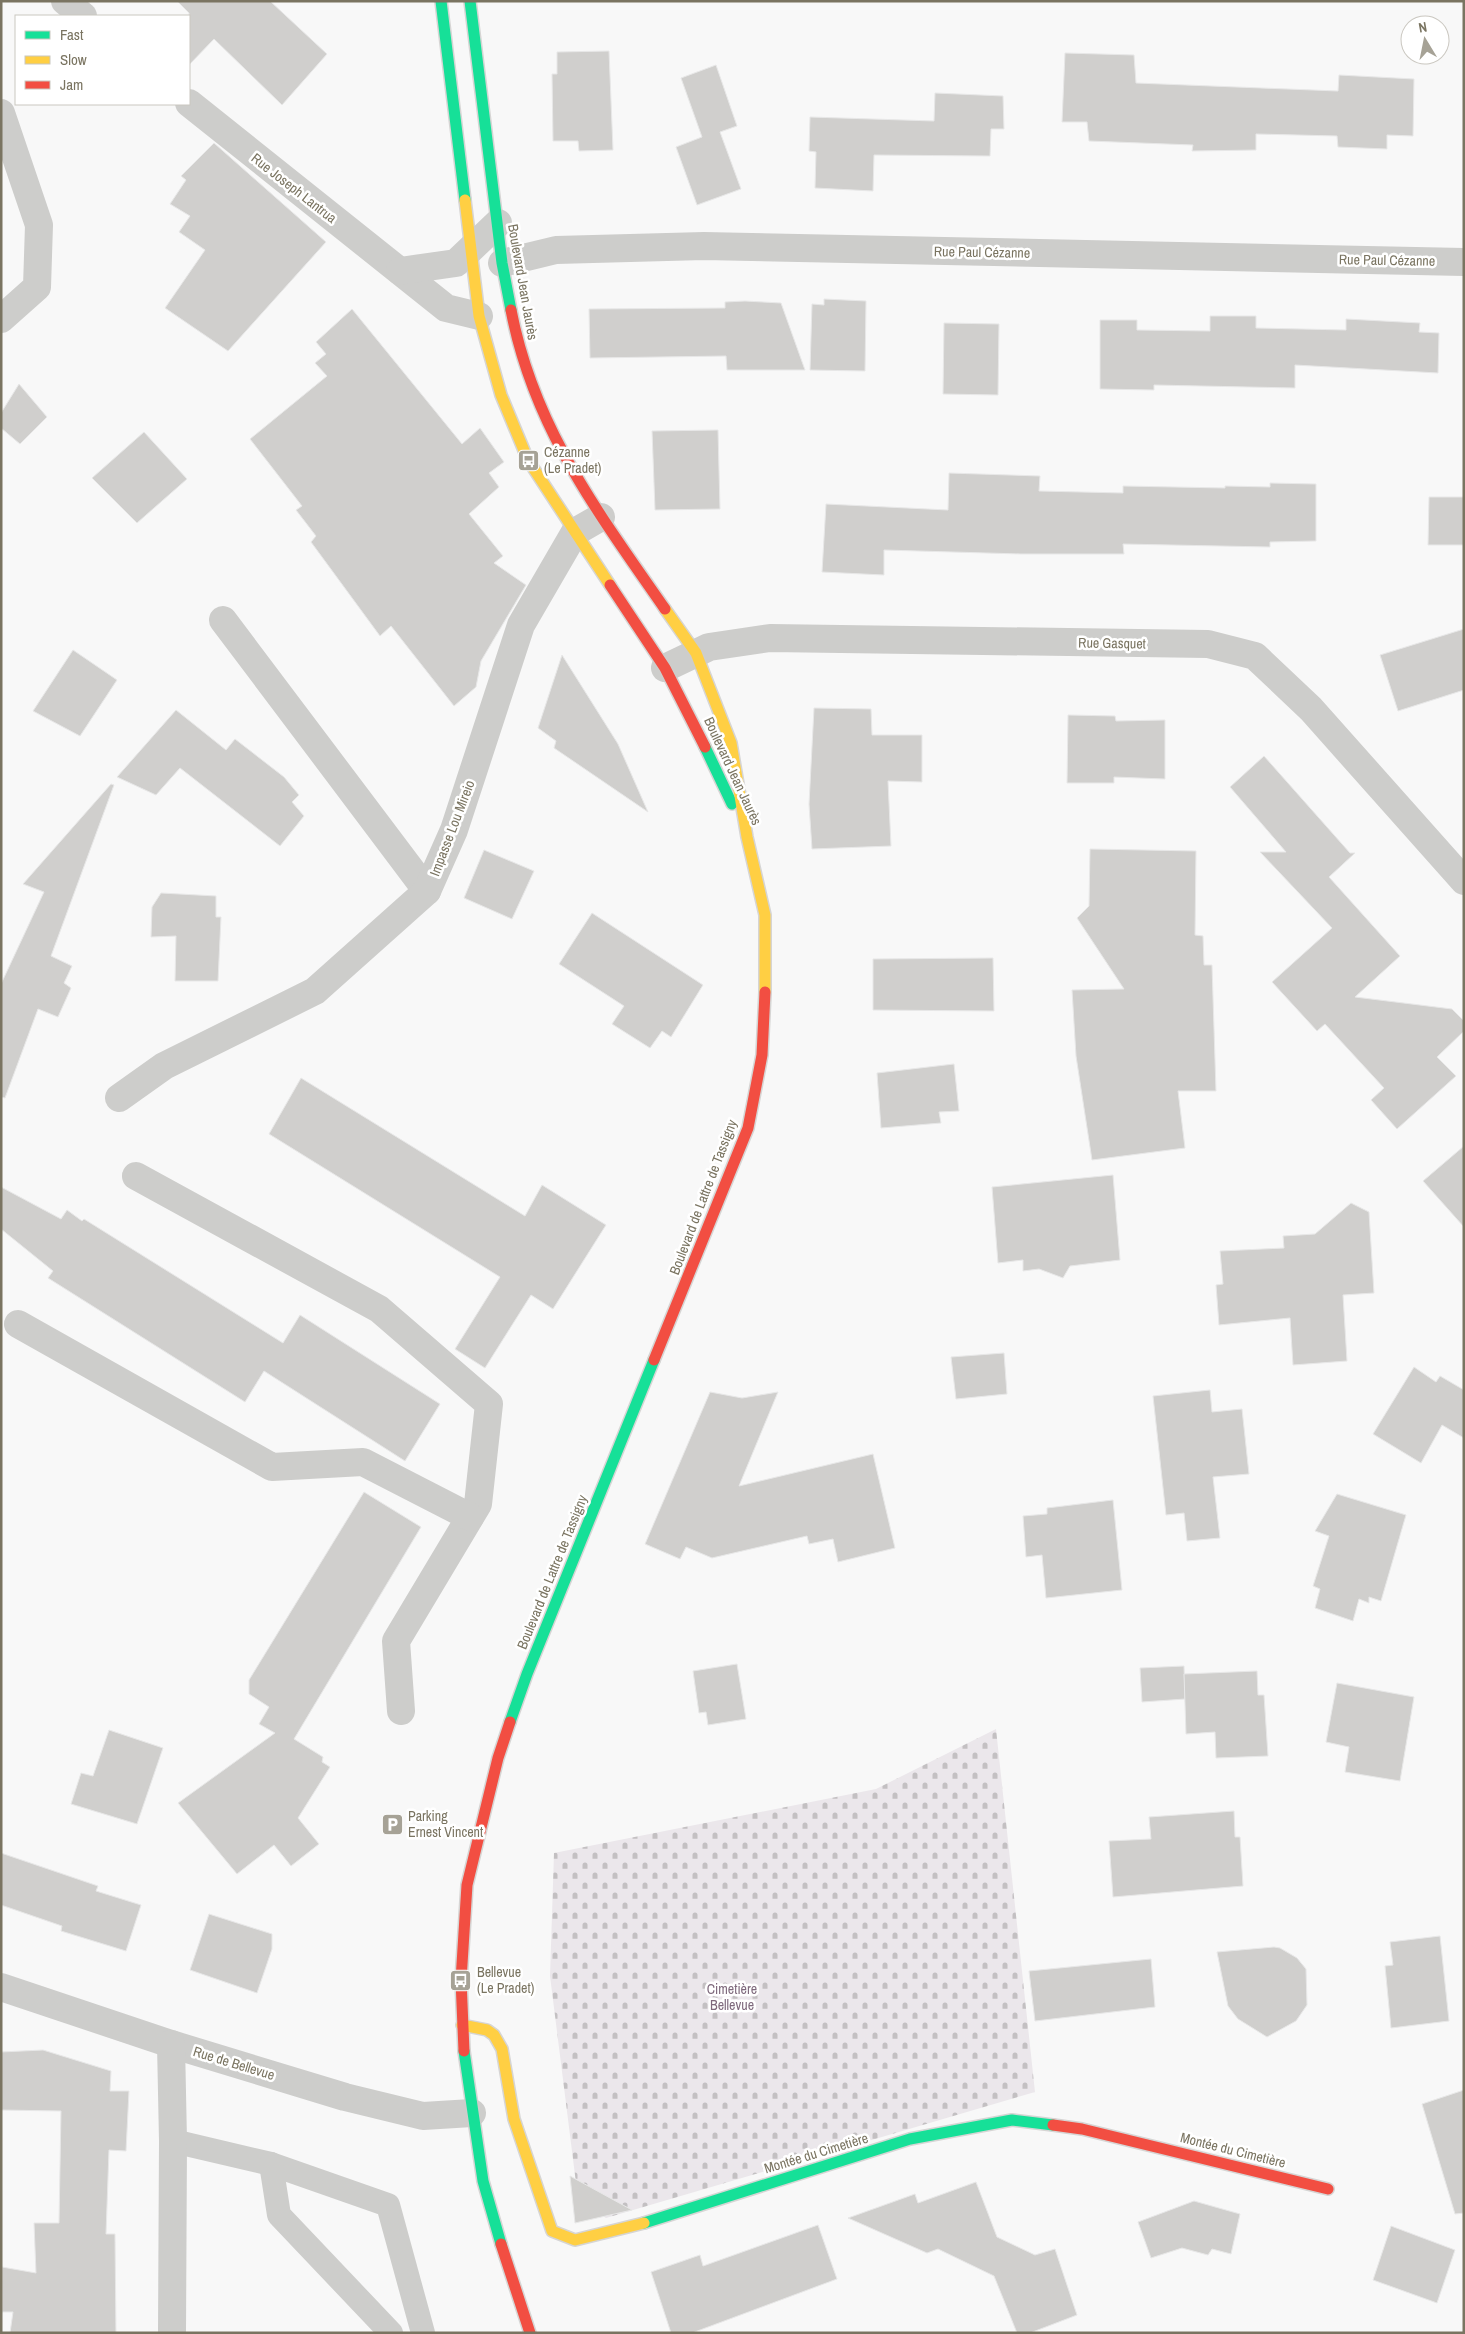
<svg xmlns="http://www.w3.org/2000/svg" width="1465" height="2334" font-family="'Archivo Narrow',sans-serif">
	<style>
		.cemetery { fill: url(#cemetery-stones) }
		.building { fill: #d0cfcd; stroke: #e8e8e8 }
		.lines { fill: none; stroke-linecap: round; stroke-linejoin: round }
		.fast-casing { stroke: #d6d5d4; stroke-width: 14 }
		.slow-casing { stroke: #d6d5d4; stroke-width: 14 }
		.jam-casing { stroke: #d6d5d4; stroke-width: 14 }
		.lane { stroke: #cdcdcb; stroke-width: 24 }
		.street { stroke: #cdcdcb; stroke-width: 28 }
		.fast { stroke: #16e098; stroke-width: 11 }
		.slow { stroke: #ffcf43; stroke-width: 11 }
		.jam { stroke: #f24e42; stroke-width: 11 }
		.labels { text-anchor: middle; stroke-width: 5; stroke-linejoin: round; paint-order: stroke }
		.street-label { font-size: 14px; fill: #7a7461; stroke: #fff }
		.poi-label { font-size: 14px; fill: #7a7461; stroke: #fff; text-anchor: start }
		.park-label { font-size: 14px; fill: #7e697c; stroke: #fff }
	</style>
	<defs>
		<pattern id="cemetery-stones" width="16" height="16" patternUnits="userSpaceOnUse" patternTransform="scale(1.25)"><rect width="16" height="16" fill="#ebe7eb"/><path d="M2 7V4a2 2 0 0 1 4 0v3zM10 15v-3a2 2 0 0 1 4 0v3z" fill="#c3c0c2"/></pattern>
	</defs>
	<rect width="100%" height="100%" fill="#f8f8f8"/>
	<path class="cemetery" d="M996,1729L1035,2092L606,2218L578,2199L550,1976L554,1853L876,1789Z"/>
	<g class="building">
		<path d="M177,1H270L327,54L282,105L214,39L189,65V13Z"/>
		<path d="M609,51L613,150L579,151L578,141H553L552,74H557V52Z"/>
		<path d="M1065,53L1134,55L1136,83L1338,91L1339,75L1414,79L1413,136L1387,135V149L1338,147L1337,136L1256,134V150L1192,151L1193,145L1089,141L1087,122H1062Z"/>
		<path d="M716,65L737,126L720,132L741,189L697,205L676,147L702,137L681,78Z"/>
		<path d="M935,93L1003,96L1004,129H991L990,156L874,155L873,191L815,188L816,152L809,151L810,117L934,121Z"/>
		<path d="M214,143L326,242L228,351L165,308L205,250L179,232L190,216L170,204L186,180L181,176Z"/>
		<path d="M824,299L866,301L865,371L810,370L812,304L824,305Z"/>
		<path d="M745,301L781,303L805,370H727L726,356L590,358L589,309L725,308V302Z"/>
		<path d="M352,309L462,444L480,428L504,462L489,473L499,487L469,514L503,556L494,563L526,585L481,661L476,687L454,706L391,626L380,636L311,542L316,536L296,510L302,506L250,439L327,376L315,363L326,354L316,342Z"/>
		<path d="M1210,316H1256V328L1346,330V319L1420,323L1419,332L1439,333L1438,373L1295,365V388L1154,385V390L1100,389V320H1137V330L1210,331Z"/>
		<path d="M944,323L999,324L998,395L943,394Z"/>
		<path d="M19,384L47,417L20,444L1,428V413Z"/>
		<path d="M718,430L720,509L655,510L652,431Z"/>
		<path d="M144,432L187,479L137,523L92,478Z"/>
		<path d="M949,473L1040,476L1039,491L1123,493V486L1225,488V486L1270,487V483L1316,484V541L1270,542V547L1123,544L1124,554H1021L884,550V575L822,572L826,504L948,510Z"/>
		<path d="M1429,497H1464V545H1428Z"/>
		<path d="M1464,629V690L1398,711L1380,655Z"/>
		<path d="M73,650L117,680L80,736L33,711Z"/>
		<path d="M562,655L618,744L648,812L554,748L556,741L538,728Z"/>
		<path d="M814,708L871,709L872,735H922V782L888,781L891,846L812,849L809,804Z"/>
		<path d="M176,710L226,750L235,739L284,777L299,795L292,802L304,816L280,846L180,768L156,795L117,777Z"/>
		<path d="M1068,715L1115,716L1116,721L1165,720V779L1114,777V783H1067Z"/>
		<path d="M1264,756L1350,853H1355L1329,877L1400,956L1355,997L1452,1009L1464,1021V1031L1437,1057L1456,1076L1397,1129L1371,1100L1384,1088L1325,1024L1317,1031L1272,982L1332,928L1260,852H1286L1230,787Z"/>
		<path d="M111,784L114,785L51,956L72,966L64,983L71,988L58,1017L38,1009L5,1098L1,1097V984L44,892L23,884Z"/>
		<path d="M1090,849L1196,851L1195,935L1203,936L1204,965H1212L1216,1091H1178L1185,1148L1092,1160L1076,1056L1072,990L1124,989L1077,918L1089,906Z"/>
		<path d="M484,850L534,871L512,919L464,898Z"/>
		<path d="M161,893L216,896V917H221L218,981H175L176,936L151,937L152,907Z"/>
		<path d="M592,913L703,985L671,1037L662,1031L650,1048L612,1024L624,1006L559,964Z"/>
		<path d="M993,958L994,1011L873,1010V959Z"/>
		<path d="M954,1064L959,1111L939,1112L941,1123L881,1128L877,1073Z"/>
		<path d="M301,1078L525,1216L542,1185L606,1225L553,1309L531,1295L485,1368L455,1349L500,1277L269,1134Z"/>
		<path d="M1464,1146V1227L1423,1181Z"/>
		<path d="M1113,1175L1120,1260L1070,1266L1063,1278L1039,1269L1023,1271V1260L998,1263L992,1187Z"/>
		<path d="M1,1187L61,1219L67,1210L82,1221L84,1219L283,1343L300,1315L440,1404L405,1461L264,1371L245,1402L48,1278L53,1271L1,1229Z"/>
		<path d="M1351,1203L1369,1212L1374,1293L1343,1295L1347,1361L1293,1365L1290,1318L1219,1325L1216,1285L1223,1284L1220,1251L1284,1248L1283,1236L1315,1234Z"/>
		<path d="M1004,1353L1007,1394L956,1399L951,1357Z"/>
		<path d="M1414,1367L1436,1382L1440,1376L1464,1390V1438L1442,1425L1421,1463L1373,1434Z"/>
		<path d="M1210,1390L1212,1412L1242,1409L1249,1474L1213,1477L1220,1538L1187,1541L1184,1513L1166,1515L1153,1396Z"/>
		<path d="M710,1392L742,1398L778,1392L739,1486L873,1454L895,1548L838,1562L833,1539L809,1544L807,1536L712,1558L686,1547L680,1559L645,1544Z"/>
		<path d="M364,1492L421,1527L294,1739L323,1757L322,1762L330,1767L298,1818L319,1844L291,1866L274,1845L237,1874L178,1803L275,1733L259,1724L269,1707L249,1694V1680Z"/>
		<path d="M1337,1494L1406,1515L1381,1601L1369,1597V1603L1359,1599L1353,1621L1315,1608L1320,1589L1313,1586L1329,1536L1315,1531Z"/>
		<path d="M1113,1500L1122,1590L1046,1598L1042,1555L1026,1557L1023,1516L1047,1514V1508Z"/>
		<path d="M737,1664L746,1719L708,1725L706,1712L699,1713L693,1671Z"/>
		<path d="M1184,1666L1185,1699L1142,1702L1140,1668Z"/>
		<path d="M1257,1671L1258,1695H1264L1268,1756L1216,1758L1215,1732L1186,1734L1184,1674Z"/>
		<path d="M1337,1683L1414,1697L1400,1781L1345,1772L1349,1747L1326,1742Z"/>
		<path d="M109,1730L163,1748L137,1824L71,1804L81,1773L93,1776Z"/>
		<path d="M1234,1811L1235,1837H1240L1243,1886L1113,1897L1109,1841L1151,1839L1149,1817Z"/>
		<path d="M1,1853L98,1886L96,1891L141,1905L126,1951L61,1931L62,1926L1,1905Z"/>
		<path d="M209,1914L272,1934V1949L257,1993L190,1970Z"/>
		<path d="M1440,1936L1449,2021L1391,2028L1385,1966L1393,1965L1390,1942Z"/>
		<path d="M1274,1947L1280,1948L1297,1958L1306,1969L1307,2005L1296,2021L1267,2037L1238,2019L1228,2006L1217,1952Z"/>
		<path d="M1151,1959L1155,2007L1035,2021L1029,1971Z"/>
		<path d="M43,2050L111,2071L110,2091H129L126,2151L109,2150L106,2234H115L116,2333H10L13,2312H2V2267L36,2273L34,2223H59L61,2111L1,2110V2052Z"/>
		<path d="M1464,2090V2213L1455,2214L1422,2104Z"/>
		<path d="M570,2176L632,2210L575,2223Z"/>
		<path d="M976,2182L997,2237L1035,2255L1055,2249L1077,2315L1030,2333H1017L994,2276L938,2249L927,2253L848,2218L915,2194L918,2203Z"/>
		<path d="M1194,2201L1240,2214L1231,2254L1212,2249L1208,2255L1182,2248L1151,2258L1138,2222Z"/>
		<path d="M818,2225L837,2279L692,2333H671L651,2272L700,2255L703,2266Z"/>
		<path d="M1391,2226L1455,2250L1437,2303L1373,2280Z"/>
	</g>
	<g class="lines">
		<defs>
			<g id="fast">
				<path d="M441,1L465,200"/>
				<path d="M470,1L502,263L511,310"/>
				<path d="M705,747L732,804"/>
				<path d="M510,1722L527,1674L654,1360"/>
				<path d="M464,2051L483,2181L501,2244"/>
				<path d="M644,2223L910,2139L1012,2120L1053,2125"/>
			</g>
			<g id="slow">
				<path d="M465,200L479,316L501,395L528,460L610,585"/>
				<path d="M665,609L696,653L731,743L747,837L765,915V992"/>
				<path d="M462,2025L487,2030L494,2035L502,2049L514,2119L552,2231L575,2240L644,2223"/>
			</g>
			<g id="jam">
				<path d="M511,310C534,429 598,512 665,609"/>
				<path d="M610,585L665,668L705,747"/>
				<path d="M654,1360L748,1128L762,1055L765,992"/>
				<path d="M464,2051L461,1980L467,1885L498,1758L510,1722"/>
				<path d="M1053,2125L1082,2129L1328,2189"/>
				<path d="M501,2244L530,2333"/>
			</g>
		</defs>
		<use href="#fast" class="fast-casing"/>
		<use href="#slow" class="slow-casing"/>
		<use href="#jam" class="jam-casing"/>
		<g class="lane">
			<path d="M173,2141L271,2164L388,2205L423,2333"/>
			<path d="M271,2164L279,2215L391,2333"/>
		</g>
		<g class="street">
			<path d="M65,1L83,16"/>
			<path d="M189,103L446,308L479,316"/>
			<path d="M1,113L39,225L37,287L1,319"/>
			<path d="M502,263L556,250L704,246L1464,262"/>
			<path d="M400,271L456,263L498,223"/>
			<path d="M223,620L427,891"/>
			<path d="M665,668L709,647L770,638L1208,644L1255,656L1311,709L1464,881"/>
			<path d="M119,1098L164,1066L315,991L427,891L454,830L521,625L575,532L601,517"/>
			<path d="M136,1176L379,1309L489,1404L478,1504L396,1641L401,1711"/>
			<path d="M18,1324L272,1467L363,1462L470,1517"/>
			<path d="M1,1987L171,2044L345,2097L423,2116L472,2113"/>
			<path d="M171,2044L173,2141L172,2333"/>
		</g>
		<use href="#fast" class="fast"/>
		<use href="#slow" class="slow"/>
		<use href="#jam" class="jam"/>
	</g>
	<defs>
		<symbol id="bus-square" viewBox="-11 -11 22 22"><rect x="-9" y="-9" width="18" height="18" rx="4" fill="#a6a296" stroke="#fff"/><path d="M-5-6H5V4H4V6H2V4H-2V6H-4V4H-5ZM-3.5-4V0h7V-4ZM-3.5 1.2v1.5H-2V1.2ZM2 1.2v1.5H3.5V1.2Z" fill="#fff"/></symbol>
		<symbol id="parking-square" viewBox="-11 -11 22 22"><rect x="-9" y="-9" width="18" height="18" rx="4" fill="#a6a296" stroke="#fff"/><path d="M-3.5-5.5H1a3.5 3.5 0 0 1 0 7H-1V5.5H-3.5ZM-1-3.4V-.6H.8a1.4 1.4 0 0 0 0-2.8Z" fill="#fff"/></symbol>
	</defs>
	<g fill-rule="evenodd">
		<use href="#bus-square" x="516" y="448" width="25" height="25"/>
		<use href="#parking-square" x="380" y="1812" width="25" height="25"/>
		<use href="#bus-square" x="448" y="1968" width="25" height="25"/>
	</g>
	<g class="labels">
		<g class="street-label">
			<text transform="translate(294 188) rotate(38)" y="5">Rue Joseph Lantrua</text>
			<text transform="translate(982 252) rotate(1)" y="5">Rue Paul Cézanne</text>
			<text transform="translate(1387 260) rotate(1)" y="5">Rue Paul Cézanne</text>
			<text transform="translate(523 282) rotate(80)" y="5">Boulevard Jean Jaurès</text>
			<text transform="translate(1112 643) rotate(1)" y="5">Rue Gasquet</text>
			<text transform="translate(733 771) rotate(65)" y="5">Boulevard Jean Jaurès</text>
			<text transform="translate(452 828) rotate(-69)" y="5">Impasse Lou Mireio</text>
			<text transform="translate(703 1197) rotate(-69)" y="5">Boulevard de Lattre de Tassigny</text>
			<text transform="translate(552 1572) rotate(-68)" y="5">Boulevard de Lattre de Tassigny</text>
			<text transform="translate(234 2063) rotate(17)" y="5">Rue de Bellevue</text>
			<text transform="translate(1233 2150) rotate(14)" y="5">Montée du Cimetière</text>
			<text transform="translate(816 2153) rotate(-17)" y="5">Montée du Cimetière</text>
		</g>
		<g class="poi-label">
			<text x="544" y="457">Cézanne<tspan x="544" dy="16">(Le Pradet)</tspan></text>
			<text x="408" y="1821">Parking<tspan x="408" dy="16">Ernest Vincent</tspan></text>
			<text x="477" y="1977">Bellevue<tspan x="477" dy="16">(Le Pradet)</tspan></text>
		</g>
		<g class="park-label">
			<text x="732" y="1994">Cimetière<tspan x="732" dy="16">Bellevue</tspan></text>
		</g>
	</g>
	<rect width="1465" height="2334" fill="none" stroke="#7a7461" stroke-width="5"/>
	<rect x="15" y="15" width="175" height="90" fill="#ffffff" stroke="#cac7c0"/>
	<rect x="25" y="31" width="25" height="8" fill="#16e098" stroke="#cac7c0"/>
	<text x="60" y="40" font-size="15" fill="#7a7461">Fast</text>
	<rect x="25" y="56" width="25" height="8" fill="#ffcf43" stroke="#cac7c0"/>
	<text x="60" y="65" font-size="15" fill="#7a7461">Slow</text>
	<rect x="25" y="81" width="25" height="8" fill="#f24e42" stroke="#cac7c0"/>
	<text x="60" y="90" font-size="15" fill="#7a7461">Jam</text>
	<g transform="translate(1425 40) rotate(350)"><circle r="24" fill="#ffffff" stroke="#cac7c0"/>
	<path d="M0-4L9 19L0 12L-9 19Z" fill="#a6a296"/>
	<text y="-8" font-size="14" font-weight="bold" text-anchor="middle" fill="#7a7461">N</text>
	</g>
</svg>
